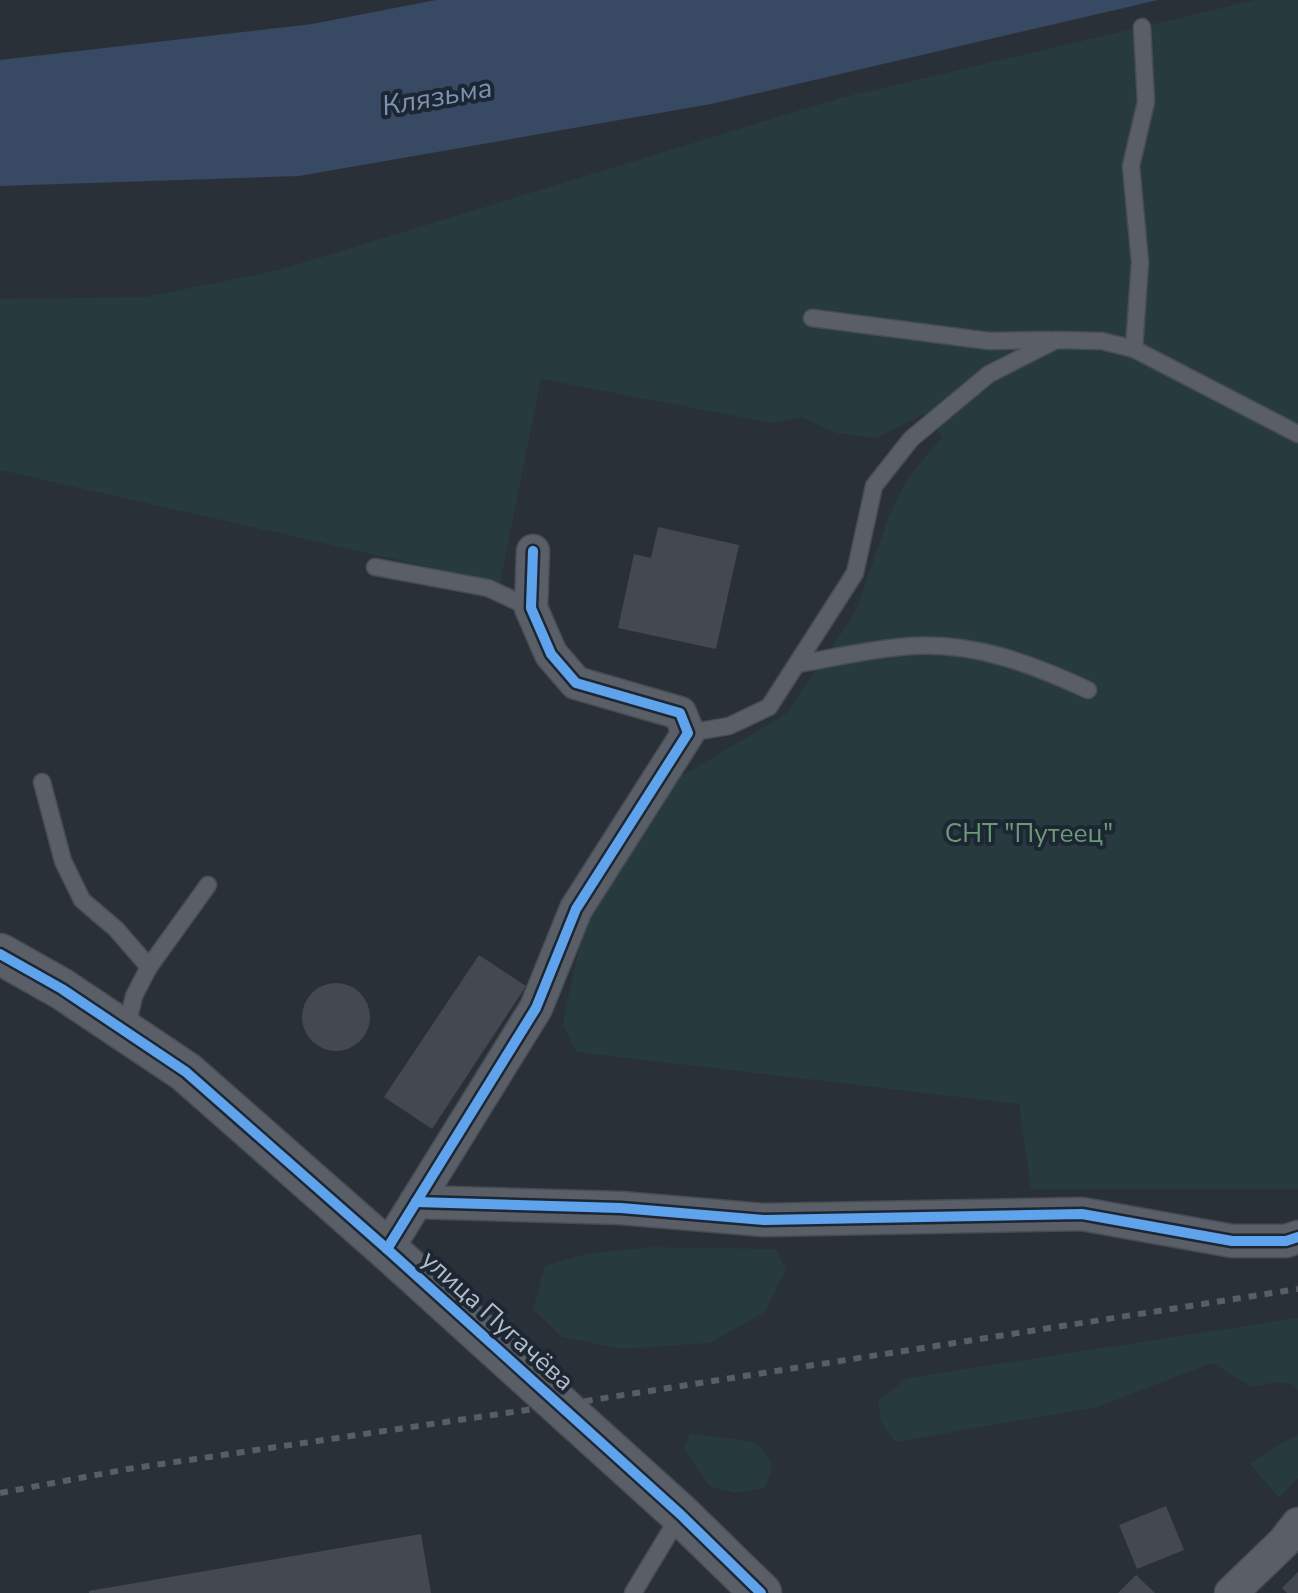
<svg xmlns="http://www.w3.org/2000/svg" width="1298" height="1593" font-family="'Nunito Sans',sans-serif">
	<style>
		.green { fill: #273a3e }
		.water { fill: #384963 }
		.building { fill: #444950 }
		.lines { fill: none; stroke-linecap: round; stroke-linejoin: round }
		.service-casing { stroke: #484c53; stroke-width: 19 }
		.minor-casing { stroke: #484c53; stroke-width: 35 }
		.tertiary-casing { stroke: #484c53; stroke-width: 43 }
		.service { stroke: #5a5e66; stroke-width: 16 }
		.minor { stroke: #5a5e66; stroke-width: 32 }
		.tertiary { stroke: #5a5e66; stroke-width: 40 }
		.rail { stroke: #595d64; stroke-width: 6; stroke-dasharray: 8 8; stroke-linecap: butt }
		.cycleway-casing { stroke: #1d2633; stroke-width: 15 }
		.cycleway { stroke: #60a3ed; stroke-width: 10 }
		.labels { text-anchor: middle; stroke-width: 8; stroke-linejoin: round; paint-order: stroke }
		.park-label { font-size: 26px; fill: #6b9a76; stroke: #1d2633 }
		.street-label { font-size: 26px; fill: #b4bcc9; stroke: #1d2633 }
		.water-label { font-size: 28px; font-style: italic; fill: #7c92b1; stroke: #1d2633 }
	</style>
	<rect width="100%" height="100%" fill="#2a3038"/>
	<g class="green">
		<path d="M1255,0H1298V1189H1031L1019,1104L576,1052L563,1024L584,924L673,781L786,714L855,613L889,516L907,479L942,437L924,414L876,438L836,433L801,417L772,423L541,379L500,583L0,470V299L146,297L279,270L840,98Z"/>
		<path d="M652,1247L775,1249L786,1269L765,1312L709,1343L622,1349L562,1337L533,1309L545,1266L585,1254Z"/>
		<path d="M1298,1318V1390L1293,1384L1276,1382L1252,1387L1212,1363L1097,1407L895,1442L881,1422L878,1400L907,1378Z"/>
		<path d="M690,1433L752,1442L763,1449L772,1467L765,1488L736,1493L709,1486L684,1447Z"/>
		<path d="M1298,1435V1478L1279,1498L1250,1464L1283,1442Z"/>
	</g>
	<path class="water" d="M436,0H1158L711,104L299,176L0,186V60L312,24Z"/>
	<g class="building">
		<path d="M658,527L739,545L716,649L618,628L634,554L651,558Z"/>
		<path d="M479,955L526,986L432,1129L384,1097Z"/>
		<circle cx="336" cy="1017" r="34"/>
		<path d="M1166,1506L1184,1550L1137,1569L1119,1525Z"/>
		<path d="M421,1534L431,1593H89V1591Z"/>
		<path d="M1298,1572V1593H1287L1282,1588Z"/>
		<path d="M1136,1575L1155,1593H1118Z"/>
	</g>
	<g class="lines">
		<defs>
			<g id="service">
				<path d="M812,318L989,341L1050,340"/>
				<path d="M1134,349L1140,262L1131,166L1146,102L1142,27"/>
				<path d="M375,567L488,588L531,608"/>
				<path d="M797,664C834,658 874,648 912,646C974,642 1032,664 1088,690"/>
				<path d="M688,733L729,726L769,707L855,573L874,486L911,439L989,374L1056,340L1102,341L1134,349L1298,434"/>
				<path d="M42,782L63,861L82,900L116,929L149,967L134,996L126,1030"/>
				<path d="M149,967L208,885"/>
				<path d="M633,1593L680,1515"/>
			</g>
			<g id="minor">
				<path d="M416,1202L621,1208L764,1220L1082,1214L1232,1241H1286L1298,1237"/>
				<path d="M387,1249L536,1008L576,909L688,733L680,713L576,683L551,654L531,608L533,551"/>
				<path d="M1231,1593L1284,1542L1298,1524"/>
			</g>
			<path id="tertiary" d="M0,954L62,989L186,1072L387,1249L680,1514L761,1593"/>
		</defs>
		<use href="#service" class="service-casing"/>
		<use href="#minor" class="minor-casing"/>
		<use href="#tertiary" class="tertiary-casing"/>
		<use href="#service" class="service"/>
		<use href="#minor" class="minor"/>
		<use href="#tertiary" class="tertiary"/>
		<path class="rail" d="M0,1493L128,1469L560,1405L1298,1289"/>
		<defs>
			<g id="cycleway">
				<path d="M0,954L62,989L186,1072L387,1249L680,1514L761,1593"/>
				<path d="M416,1202L621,1208L764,1220L1082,1214L1232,1241H1286L1298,1237"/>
				<path d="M387,1249L536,1008L576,909L688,733L680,713L576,683L551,654L531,608L533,551"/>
			</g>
		</defs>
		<use href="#cycleway" class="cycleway-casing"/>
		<use href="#cycleway" class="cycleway"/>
	</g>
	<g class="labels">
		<g class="park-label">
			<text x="1029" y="842">СНТ "Путеец"</text>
		</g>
		<g class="street-label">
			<text transform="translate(498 1320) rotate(42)" y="9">улица Пугачёва</text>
		</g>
		<g class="water-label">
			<text transform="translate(437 96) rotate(-10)" y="10">Клязьма</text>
		</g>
	</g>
</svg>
